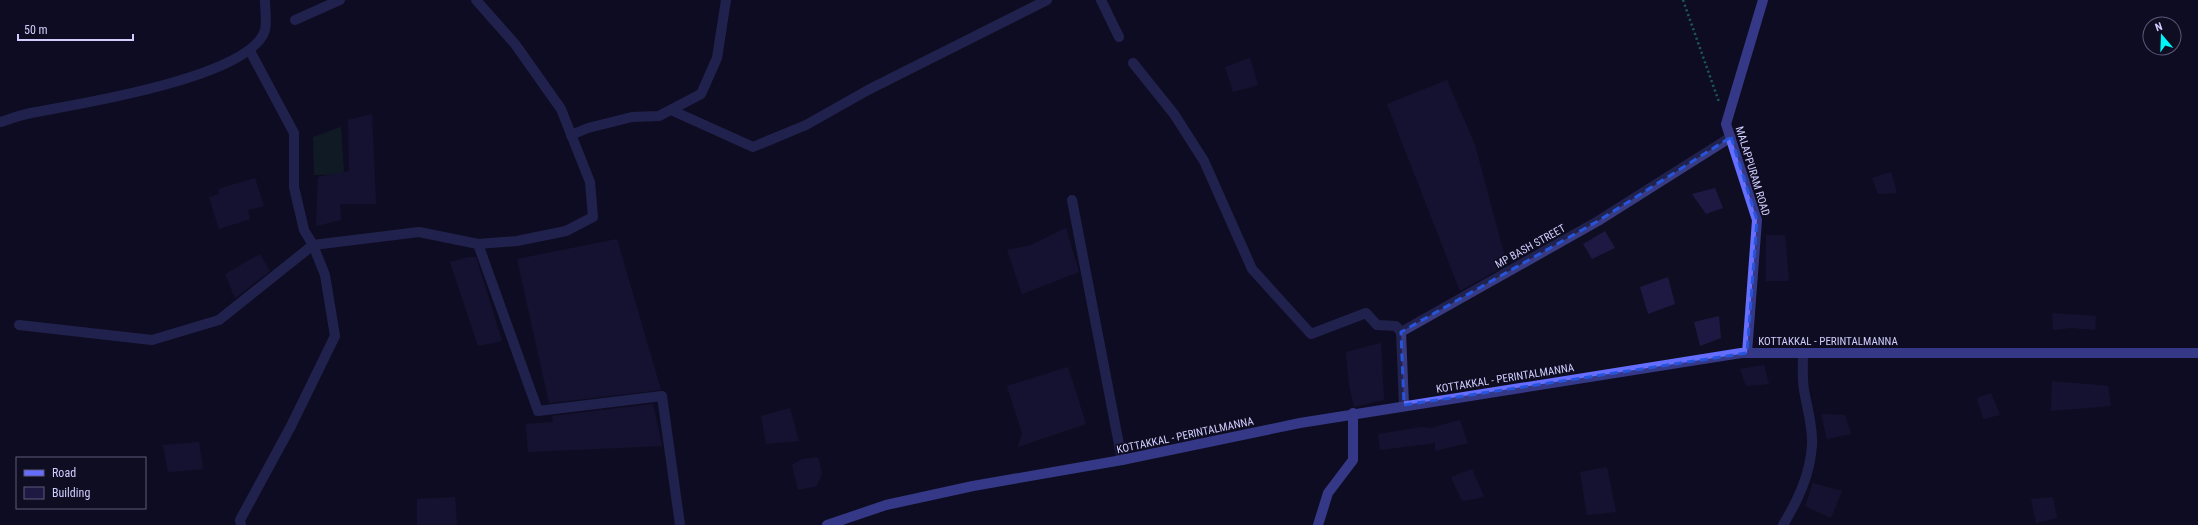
<svg xmlns="http://www.w3.org/2000/svg" width="2198" height="525" font-family="'Roboto Condensed',sans-serif">
	<style>
		.green { fill: #102c29 }
		.building { fill: #1e1943 }
		.lines { fill: none; stroke-linecap: round; stroke-linejoin: round }
		.path { stroke: #2db4a1; stroke-width: 2.5; stroke-dasharray: 2 3; stroke-linecap: butt }
		.street { stroke: #383b81; stroke-width: 10 }
		.secondary { stroke: #656eff; stroke-width: 10 }
		.marked { fill: none; stroke: #2654da; stroke-width: 3; stroke-dasharray: 8 5; stroke-linejoin: round }
		.labels { text-anchor: middle; stroke-width: 3.5; stroke-linejoin: round; paint-order: stroke }
		.street-label { font-size: 11px; fill: #d0ceff; stroke: #0f0d22 }
	</style>
	<rect width="100%" height="100%" fill="#0f0d22"/>
	<path class="green" d="M341,127L344,174L314,175L313,137Z"/>
	<g class="building">
		<path d="M1250,58L1258,85L1233,92L1225,67Z"/>
		<path d="M1447,80L1475,145L1507,265L1460,291L1387,104Z"/>
		<path d="M372,114L376,204H340L341,220L316,226L318,177L349,171L348,120Z"/>
		<path d="M1891,172L1897,193L1878,194L1872,178Z"/>
		<path d="M255,178L264,206L248,210L250,219L219,229L209,197L219,194L218,189Z"/>
		<path d="M1715,188L1723,208L1706,214L1692,194Z"/>
		<path d="M1066,228L1079,272L1022,294L1007,250L1031,245Z"/>
		<path d="M1605,231L1615,248L1592,259L1583,244Z"/>
		<path d="M1766,235H1785L1789,281H1766Z"/>
		<path d="M617,239L661,390L549,403L517,259Z"/>
		<path d="M260,254L270,271L235,298L225,274Z"/>
		<path d="M469,257H476L502,341L478,346L450,262Z"/>
		<path d="M1668,277L1675,304L1648,314L1640,287Z"/>
		<path d="M2052,313L2096,316L2095,330L2072,328L2053,330Z"/>
		<path d="M1719,316L1721,338L1700,346L1694,322Z"/>
		<path d="M1381,343L1384,400L1354,407L1349,385L1346,352Z"/>
		<path d="M1764,365L1769,384L1746,386L1740,369Z"/>
		<path d="M1068,367L1086,424L1018,447L1022,433L1007,386Z"/>
		<path d="M2052,381L2108,386L2111,406L2051,411Z"/>
		<path d="M1991,393L2000,415L1983,419L1977,398Z"/>
		<path d="M653,404L662,446L528,452L526,424L553,422L552,416Z"/>
		<path d="M790,408L799,441L766,444L761,416Z"/>
		<path d="M1821,414L1845,415L1851,434L1827,439Z"/>
		<path d="M1460,420L1468,443L1435,451V443L1380,450L1378,434L1422,427L1431,428Z"/>
		<path d="M199,442L203,469L168,472L163,445Z"/>
		<path d="M818,457L822,473L817,486L798,490L792,465L802,459Z"/>
		<path d="M1607,467L1616,512L1587,515L1580,472Z"/>
		<path d="M1472,469L1484,497L1462,501L1451,477Z"/>
		<path d="M1813,483L1842,491L1831,518L1805,506Z"/>
		<path d="M455,497L457,525H417V499Z"/>
		<path d="M2053,497L2057,518L2036,523L2031,499Z"/>
	</g>
	<g class="lines">
		<path class="path" d="M1683,0L1719,102"/>
		<g class="street">
			<path d="M476,0L515,44L561,109L590,182L593,217L566,231L517,241L478,244"/>
			<path d="M1101,0L1119,37"/>
			<path d="M295,20L340,0"/>
			<path d="M1133,63L1174,114L1204,161L1252,269L1311,334L1366,313L1377,325L1396,326L1401,332"/>
			<path d="M671,110L753,147L806,125L868,90L1047,0"/>
			<path d="M1,122C12,118 24,114 36,112C79,104 252,77 265,30C267,22 265,9 265,0"/>
			<path d="M571,135L588,128L632,117L659,116L701,94L717,58L726,0"/>
			<path d="M1072,200L1122,460"/>
			<path d="M19,325L152,340L219,320L313,245L419,232L478,244L538,411L662,396L680,525"/>
			<path d="M1404,405L1401,332L1598,221L1731,137"/>
			<path d="M241,525L240,520L291,426L335,336L325,275L313,245L304,230L294,187V133L250,51"/>
			<path d="M1783,525C1798,500 1810,475 1812,445C1813,426 1807,408 1804,390C1802,378 1803,365 1803,353"/>
		</g>
		<g class="secondary">
			<path d="M1747,353L1757,220L1726,124L1763,0"/>
			<path d="M827,525L886,505L973,486L1122,460L1300,423L1741,353H2198"/>
			<path d="M1318,525L1328,493L1353,460V413"/>
		</g>
	</g>
	<path d="M0 0H2198V525H0ZM1731,137L1757,220L1747,353L1404,405L1401,332L1598,221Z" fill="#0f0d22" fill-opacity=".55" fill-rule="evenodd"/>
	<path class="marked" d="M1731,137L1757,220L1747,353L1404,405L1401,332L1598,221Z"/>
	<g class="labels">
		<g class="street-label">
			<text transform="translate(1753 171) rotate(73)" y="4">MALAPPURAM ROAD</text>
			<text transform="translate(1530 246) rotate(-29)" y="4">MP BASH STREET</text>
			<text x="1828" y="345">KOTTAKKAL - PERINTALMANNA</text>
			<text transform="translate(1505 378) rotate(-9)" y="4">KOTTAKKAL - PERINTALMANNA</text>
			<text transform="translate(1185 435) rotate(-12)" y="4">KOTTAKKAL - PERINTALMANNA</text>
		</g>
	</g>
	<rect x="16" y="457" width="130" height="52" fill="#0f0d22" stroke="#5c5a7a"/>
	<rect x="24" y="470" width="20" height="6" fill="#656eff" stroke="#5c5a7a"/>
	<text x="52" y="477" font-size="12" fill="#d0ceff">Road</text>
	<rect x="24" y="487" width="20" height="12" fill="#1e1943" stroke="#5c5a7a"/>
	<text x="52" y="497" font-size="12" fill="#d0ceff">Building</text>
	<g transform="translate(2162 36) rotate(341)"><circle r="19" fill="#0f0d22" stroke="#5c5a7a"/>
	<path d="M0-3L7 15L0 10L-7 15Z" fill="#00f5f9"/>
	<text y="-6" font-size="11" font-weight="bold" text-anchor="middle" fill="#d0ceff">N</text>
	</g>
	<path d="M18 34v6h115v-6" fill="none" stroke="#d0ceff" stroke-width="2"/>
	<text x="24" y="34" font-size="12" fill="#d0ceff" stroke="#0f0d22" stroke-width="3" paint-order="stroke">50 m</text>
</svg>
